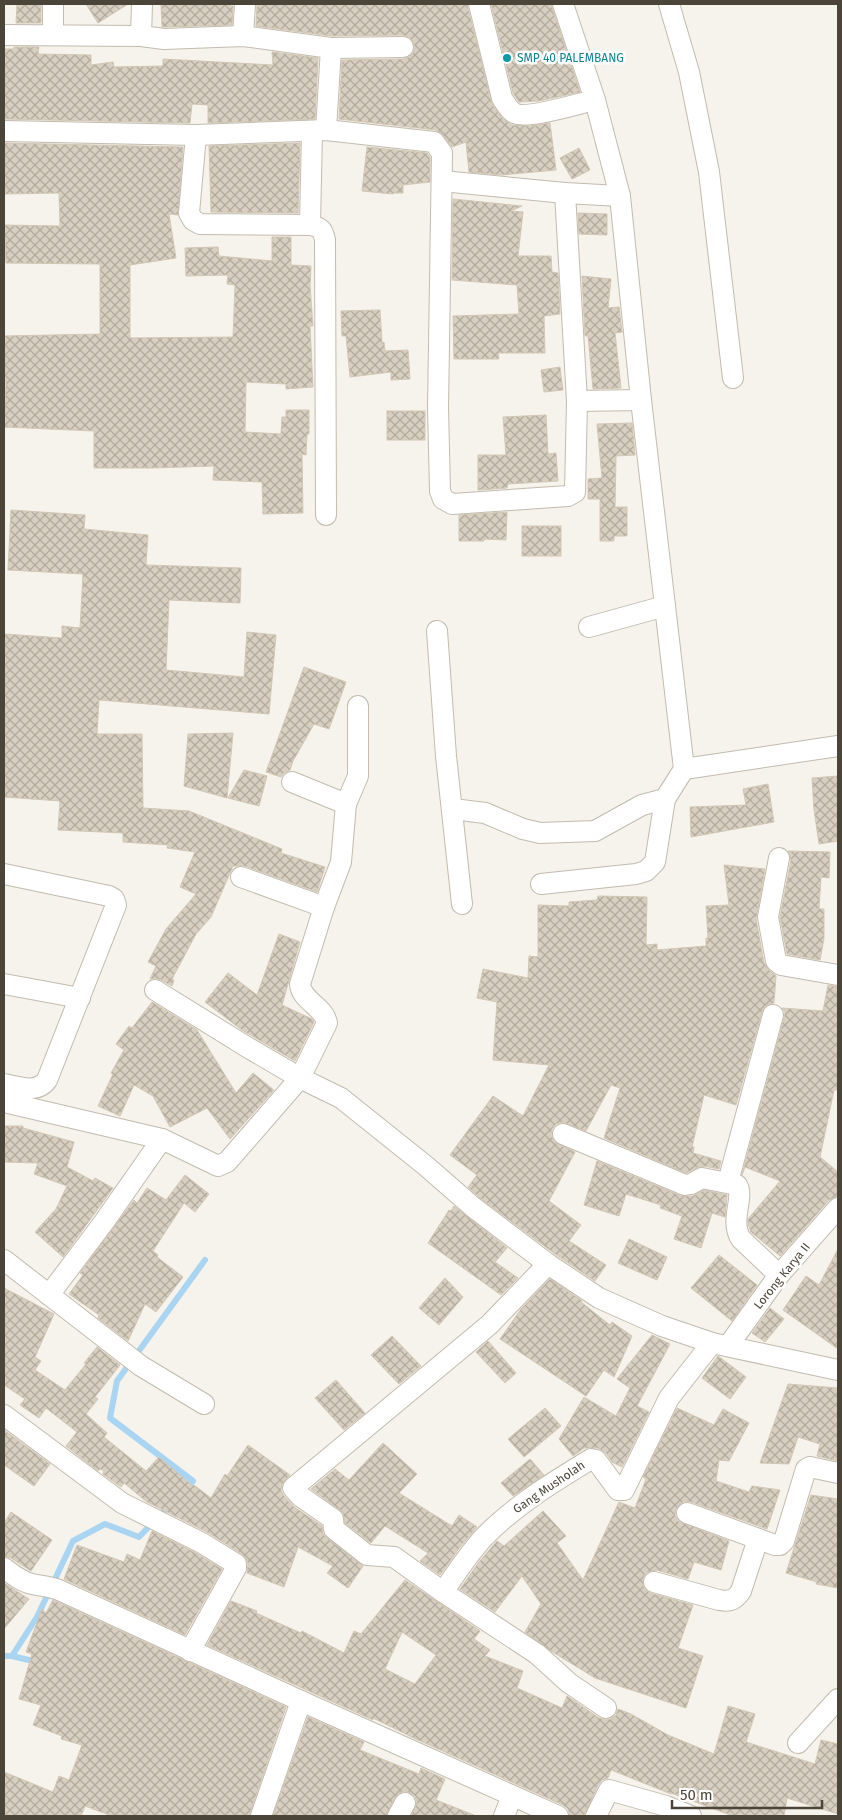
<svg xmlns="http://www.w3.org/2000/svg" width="842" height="1820" font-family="'Fira Sans',sans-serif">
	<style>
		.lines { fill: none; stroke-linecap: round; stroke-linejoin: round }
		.stream { stroke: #a9d4f2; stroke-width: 6 }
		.building { fill: url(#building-cross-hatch); stroke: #d3c7b4; fill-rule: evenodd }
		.minor-casing { stroke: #c2bbae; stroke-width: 22 }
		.minor { stroke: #fff; stroke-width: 20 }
		.culture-dot { fill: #0f9aa8; stroke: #fff; stroke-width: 2 }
		.labels { text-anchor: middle; stroke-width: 5; stroke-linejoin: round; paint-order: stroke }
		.culture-label { font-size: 12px; fill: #0d838f; stroke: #fff; text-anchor: start }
		.street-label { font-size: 12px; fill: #4b4439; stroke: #fff }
	</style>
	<defs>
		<pattern id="building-cross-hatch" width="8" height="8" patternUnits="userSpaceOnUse" patternTransform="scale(1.25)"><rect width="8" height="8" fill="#d8cfc1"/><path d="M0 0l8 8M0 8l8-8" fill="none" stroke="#b1aa9e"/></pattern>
	</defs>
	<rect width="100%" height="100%" fill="#f6f3ec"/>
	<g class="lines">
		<g class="stream">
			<path d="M185,1490L193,1481L110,1418L117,1381L205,1260"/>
			<path d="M4,1656H12L37,1662"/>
			<path d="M12,1656L37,1617L73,1541L105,1524L139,1537L169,1506"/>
		</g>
	</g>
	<g class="building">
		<path d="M17,4H41V23H16Z"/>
		<path d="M86,4H128L98,23Z"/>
		<path d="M161,4H230V6H233L232,25L162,27Z"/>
		<path d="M274,4H467L492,104L502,118L511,125L530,126L550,123L556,170L502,175L469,172L466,142L452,147L443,135L436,130L339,119L342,60L404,59L409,57L413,53L415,47L413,41L409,37L403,35L332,36L256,26L257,5Z"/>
		<path d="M491,4H551L580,92L539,101L519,102L513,93Z"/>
		<path d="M14,47H39L38,54L91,55V65L113,62L114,67L163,66V59L273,65L272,52L318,58L315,119L208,123V105L192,104L190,123L4,119V49H13Z"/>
		<path d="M4,143L183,147L178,215L169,214L176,258L130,265V338L233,337L235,285L227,284L228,275L186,276L185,248L218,247L219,256L272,261V237H291V265L311,266L310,286L313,326H310L313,387L286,389V384L246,382L245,432L281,434L282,417H286V410H309V434H307L306,455L302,454L303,513L263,514L262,482L213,480L214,466L153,468H94V431L4,427L6,382H4V336L100,334V264L6,263L4,225L60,226L59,193L4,194Z"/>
		<path d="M300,143L298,213L211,212L209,146Z"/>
		<path d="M367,147L427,153L430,157V182L403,185V193H394L393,194L362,191Z"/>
		<path d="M579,148L590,170L572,179L560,158Z"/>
		<path d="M453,199L522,206L511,211L523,212L518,256H551L552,272L558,273L560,314L544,316L545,353H498L499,359H454L453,316L519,314L517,285L452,280Z"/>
		<path d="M578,213L607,214V235L579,234Z"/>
		<path d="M582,276L611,279L608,308L619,307L622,332L615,333L621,388L593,389L588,336H585Z"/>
		<path d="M380,310L382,343L384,342L385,351L408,350L410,379L391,380V372L350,377L346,336H342L341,311Z"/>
		<path d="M560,367L563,390L544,392L541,370Z"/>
		<rect x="387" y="411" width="38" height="29"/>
		<path d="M546,415L548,454L556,453L558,481L508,484L507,488L478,490V455H506L503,417Z"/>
		<path d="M632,423L635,455L616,456L615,507H627V536H614V541H600V499H588V479L602,478L597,424Z"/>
		<path d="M11,510L85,515L84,529L148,535L146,565L241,568L240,603L169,600L166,670L244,677L247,632L276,635L269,714L99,700L97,734H142L143,808L189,811L282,849L281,853L325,867L317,892L245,866H233L211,917L196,934L172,979L174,980L172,986L161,980L155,978L150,979L156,966L148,962L166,929L196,894L180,887L195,852L167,848L168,845L123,842V833L58,830L60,801L4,797V634L62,638V626L80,628L83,574L8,570Z"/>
		<path d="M507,512L506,540L484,539V541H459V515Z"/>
		<rect x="522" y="526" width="39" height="30"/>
		<path d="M304,667L346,682L329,729L314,724L293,761L290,770L284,773L281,777L266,772Z"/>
		<path d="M233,733L227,798L184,786L188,734Z"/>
		<path d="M244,770L267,776L259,806L228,798Z"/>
		<path d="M838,776V841L819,844L814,810L812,778Z"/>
		<path d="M768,784L774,822L691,837L690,807L746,805L743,789Z"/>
		<path d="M788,851L830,852L829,878L821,877L819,909H824V938L820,960L787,954L780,917L791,860Z"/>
		<path d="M724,865L765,869L756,919L764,963L769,970L776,976L774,1003L765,1006L762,1012L736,1105L704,1095L692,1147H694L693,1153L721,1161L719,1169L704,1166L696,1168L686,1173L604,1138L620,1088L611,1085L586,1131L562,1122L556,1124L552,1129L551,1135L554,1142L575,1152L549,1201L581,1225L569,1241L606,1265L595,1281L555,1254L480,1198L468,1187L477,1175L450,1155L493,1096L523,1116L549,1065L493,1060L497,1002L477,998L483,969L528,978L529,956L538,957V905L569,906V902L597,900L598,896L647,897L646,945L657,944V950L706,946V938H708L706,906L729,905Z"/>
		<path d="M279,934L300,942L282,1005L312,1019L314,1022L295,1061L242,1030L205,1002L228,973L257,995Z"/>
		<path d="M828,985L838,987V1090H834L820,1157L838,1172V1196L829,1200L780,1256L751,1232L748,1223V1219L780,1181L745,1167L742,1175L784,1018L785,1012L782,1008L823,1011Z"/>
		<path d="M152,1002L197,1030L236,1093L253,1073L274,1090L230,1139L207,1108L170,1127L153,1096L134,1085L120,1116L98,1106L113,1074L111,1073L124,1050L116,1044L129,1026L132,1028Z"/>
		<path d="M4,1126H23V1128L74,1142L67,1167L93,1181L95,1178L113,1188L63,1257L35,1232L56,1209L67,1186L34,1174L38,1163L4,1162Z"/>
		<path d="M597,1161L681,1196H693L704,1190L727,1195L725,1217L712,1213L701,1248L674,1239L682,1216L660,1208L661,1205L626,1194L619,1216L584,1205Z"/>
		<path d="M185,1175L209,1194L195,1212L184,1203L153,1251L158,1255L157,1257L183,1277L156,1312L145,1304L128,1341L98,1318L99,1315L69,1294L83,1275L80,1273L134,1200L137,1203L147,1188L166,1200Z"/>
		<path d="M454,1206L507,1248L495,1262L518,1278L501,1295L428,1243L449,1210L451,1211Z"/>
		<path d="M629,1239L667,1257L657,1280L618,1263Z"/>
		<path d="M838,1249V1349L783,1310L806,1276L819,1285Z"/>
		<path d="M719,1255L757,1285L732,1321L691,1288Z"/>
		<path d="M445,1278L463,1297L439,1325L419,1308Z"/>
		<path d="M550,1279L582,1301L581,1302L610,1325L612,1322L632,1336L614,1377L604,1370L586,1396L500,1339L521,1309Z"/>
		<path d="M4,1288L54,1314L35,1357L41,1361L35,1370L65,1390L86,1364L84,1363L97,1347L120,1365L95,1397L98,1399L86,1414L107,1433L104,1437L146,1471L159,1457L193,1486L194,1485L211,1498L225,1474L227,1476L248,1445L290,1475L282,1484L281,1491L284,1496L293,1506L322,1526L323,1534L327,1538L363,1566L348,1588L327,1573L333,1566L298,1547L284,1587L247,1573L248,1564L246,1558L242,1554L207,1532L147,1502L124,1483L121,1487L103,1474L104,1471L100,1469L98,1471L66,1446L77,1432L46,1408L39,1418L20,1405L25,1399L4,1385Z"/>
		<path d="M770,1308L784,1319L765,1342L752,1333Z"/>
		<path d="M652,1335L670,1344L637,1406L649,1412L622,1467L612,1462L606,1453L598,1448H584L573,1456L559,1439L584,1397L616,1416L630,1388L617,1379Z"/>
		<path d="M392,1336L421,1366L399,1384L371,1355Z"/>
		<path d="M488,1341L516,1373L505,1383L476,1352Z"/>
		<path d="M718,1356L746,1377L730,1399L702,1378Z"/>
		<path d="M336,1380L365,1413L344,1430L315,1398Z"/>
		<path d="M788,1384L838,1388V1461L817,1456L820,1444L798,1437L789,1464L760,1463Z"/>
		<path d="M545,1408L561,1426L524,1457L508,1439Z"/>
		<path d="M677,1408L714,1425L723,1409L749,1423L729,1461L719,1460L716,1481L749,1492L752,1486L780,1490L767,1529L691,1502L685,1501L680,1504L676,1509L675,1515L678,1521L729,1541L721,1570L694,1562L688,1579L657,1570L651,1571L646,1573L643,1578V1585L645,1590L650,1593L693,1605L678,1648L703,1656L686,1708L595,1678L551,1651L525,1632L541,1604L522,1576L495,1612L460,1589L479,1562L497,1541L504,1546L543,1511L566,1536L557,1543L583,1580L619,1502L635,1508L646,1479L643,1477Z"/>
		<path d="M4,1430L50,1464L34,1486L4,1465Z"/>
		<path d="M383,1443L417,1474L399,1493L452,1526L459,1515L477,1527L460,1547L440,1575L420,1561L428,1553L385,1526L371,1543L345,1523L343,1513L340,1510L311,1489L335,1469L349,1480Z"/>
		<path d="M530,1459L544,1475L513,1496L501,1483Z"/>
		<path d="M811,1495L838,1499V1588L816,1584L817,1582L786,1573Z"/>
		<path d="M11,1512L52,1540L31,1571L11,1558L4,1556V1523Z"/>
		<path d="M152,1531L196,1553L222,1569L185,1635L64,1579L77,1545L124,1562L127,1554L140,1560Z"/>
		<path d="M405,1580L480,1631L474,1639L490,1650L485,1656L523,1671L517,1688L562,1708L567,1696L599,1718L606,1720L611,1719L616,1715L618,1709L631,1714L668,1735L714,1754L728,1706L755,1714L746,1742L815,1764L821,1740L838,1744V1814L787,1798L784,1816H733L671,1793V1794L611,1770L608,1778L602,1780L598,1785L584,1816H570L568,1809L563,1805L416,1739L373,1718V1720L207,1645L231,1601L257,1611L256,1613L301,1633L302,1631L344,1653L354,1631L361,1634ZM402,1632L436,1655L415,1684L385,1669Z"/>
		<path d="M4,1583L29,1599L4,1629Z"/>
		<path d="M53,1600L286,1707L249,1816H112L85,1806L81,1816H11L4,1814V1772L53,1792L59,1776L69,1780L82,1745L61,1739L62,1736L33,1725L41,1705L19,1699L32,1654L26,1652L42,1609L46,1613Z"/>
		<path d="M308,1717L364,1742L360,1750L419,1774L421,1768L445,1779L436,1800L474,1815L473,1816H411L417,1802L415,1796L411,1793L405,1791L399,1793L395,1797L386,1816H273Z"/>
	</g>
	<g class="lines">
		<defs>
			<g id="minor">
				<path d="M479,4L502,98C505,103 509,110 514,113C526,120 580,103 595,100"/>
				<path d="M563,4L595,100L620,196L641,400L684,769L838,746"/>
				<path d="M669,4L689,72L709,172L733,378"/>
				<path d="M4,35L141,36L164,39L243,36L331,48L403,47"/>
				<path d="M53,35V4"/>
				<path d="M141,36L142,4"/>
				<path d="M243,36L245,4"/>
				<path d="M326,130L331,48"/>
				<path d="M4,131L196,135L326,130L434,142L442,153L438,408L440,491L443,499L452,504L568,496L575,492L577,401L565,193"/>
				<path d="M196,135L189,213L193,220L200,224L310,225C321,227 323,230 325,240L326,515"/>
				<path d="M442,181L565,193L620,196"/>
				<path d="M310,225L312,131"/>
				<path d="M577,401L641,400"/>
				<path d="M589,627L665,606"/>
				<path d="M437,631L446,756L462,904"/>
				<path d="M292,782L346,804"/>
				<path d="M453,809L485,813L523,829L540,833L595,831L642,805L665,799"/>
				<path d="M779,858L768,917L776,961L781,965L838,975"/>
				<path d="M4,874L109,896L114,899L116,905L47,1080C37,1094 18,1087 4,1084"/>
				<path d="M241,877L324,907"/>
				<path d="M541,884L636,874L646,871L655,862L665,799L684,769"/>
				<path d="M4,984L80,998"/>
				<path d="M155,990L247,1047L300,1078L341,1098L426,1166L473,1207L548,1264L599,1298L662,1326L712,1343L838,1370"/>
				<path d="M4,1102L162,1139L218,1166L227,1162L300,1078L327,1023C324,1006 301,1001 300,984L324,907L341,862L346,804L358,776V706"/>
				<path d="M563,1134L685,1185L691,1184L702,1178L737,1185C745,1197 729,1220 741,1239L779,1275"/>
				<path d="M728,1182L773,1015"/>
				<path d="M4,1260L141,1366L204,1404"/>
				<path d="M548,1264L489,1325L293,1488L300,1496L333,1519L334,1529L367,1555L394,1557L443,1592L537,1654L569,1683L606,1708"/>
				<path d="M49,1295L104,1222L162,1139"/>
				<path d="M728,1346L779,1275L838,1208"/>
				<path d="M4,1415L122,1503L202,1543L236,1564V1568L190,1651"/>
				<path d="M687,1513L775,1545H780L784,1541L806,1469L810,1467L838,1473"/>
				<path d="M4,1568C12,1574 22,1582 32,1584C41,1586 49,1586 59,1590L301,1701L558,1816"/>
				<path d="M654,1582L719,1600C730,1602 735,1600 741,1591L758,1539"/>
				<path d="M443,1592C457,1572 470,1551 487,1534C517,1504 555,1481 591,1459L596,1460L618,1490H624L669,1398L712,1343"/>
				<path d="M798,1743L838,1699"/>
				<path d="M261,1816L301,1701"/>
				<path d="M398,1816L405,1803"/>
				<path d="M504,1816L512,1796"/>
				<path d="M596,1816L609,1790L666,1806L691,1816"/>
			</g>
		</defs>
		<use href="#minor" class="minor-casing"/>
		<use href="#minor" class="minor"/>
	</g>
	<circle class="culture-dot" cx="507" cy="58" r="5"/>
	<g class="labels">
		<g class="culture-label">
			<text x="517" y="62">SMP 40 PALEMBANG</text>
		</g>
		<g class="street-label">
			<text transform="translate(782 1276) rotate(-51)" y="4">Lorong Karya II</text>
			<text transform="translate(549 1487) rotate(-34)" y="4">Gang Musholah</text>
		</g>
	</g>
	<rect width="842" height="1820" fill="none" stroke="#4b4439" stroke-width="10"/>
	<path d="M672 1800v8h150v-8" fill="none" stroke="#4b4439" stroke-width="2.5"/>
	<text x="680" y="1800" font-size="15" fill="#4b4439" stroke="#ffffff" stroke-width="4" paint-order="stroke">50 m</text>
</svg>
